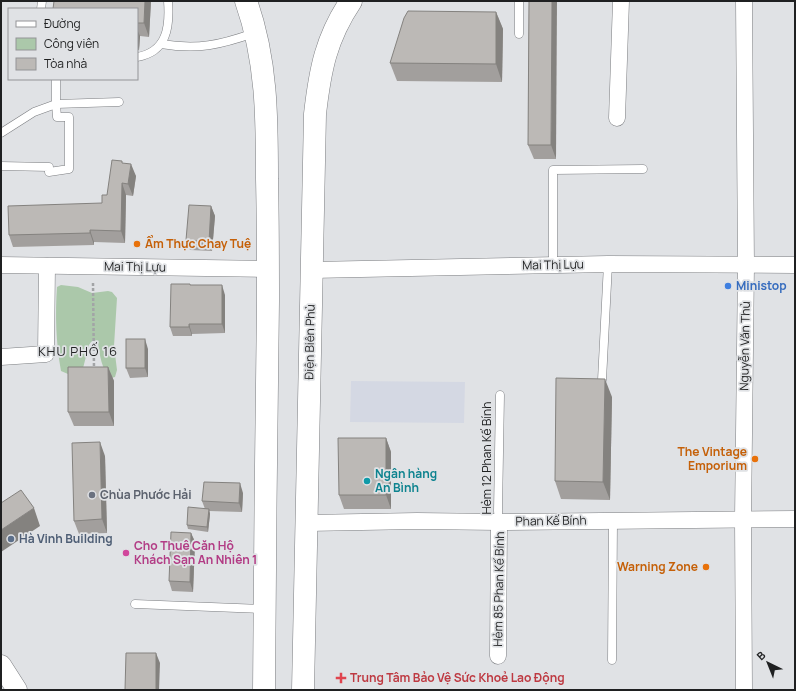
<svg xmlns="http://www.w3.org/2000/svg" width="796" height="691" font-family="Manrope,sans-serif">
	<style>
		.built { fill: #d4d8e3 }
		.green { fill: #abc8aa }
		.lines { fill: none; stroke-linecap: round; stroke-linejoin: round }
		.service-casing { stroke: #7b7d80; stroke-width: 9 }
		.minor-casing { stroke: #7b7d80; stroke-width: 17 }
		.tertiary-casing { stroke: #7b7d80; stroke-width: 21 }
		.primary-casing { stroke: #7b7d80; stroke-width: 23 }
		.path { stroke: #a2a4a6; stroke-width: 2.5; stroke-dasharray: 3 2; stroke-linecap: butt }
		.service { stroke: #fff; stroke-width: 8 }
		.minor { stroke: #fff; stroke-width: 16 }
		.tertiary { stroke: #fff; stroke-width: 20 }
		.primary { stroke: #fff; stroke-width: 22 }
		.wall { fill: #a29f9d }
		.shaded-wall { fill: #84827f }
		.building { fill: #bcb9b6; stroke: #84827f }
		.food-dot { fill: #e8710a; stroke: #e0e2e5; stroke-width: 1.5 }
		.shop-dot { fill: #3f7fe0; stroke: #e0e2e5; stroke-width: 1.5 }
		.culture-dot { fill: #0f9aa8; stroke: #e0e2e5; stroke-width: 1.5 }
		.worship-dot { fill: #6b7280; stroke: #e0e2e5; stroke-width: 1.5 }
		.service-dot { fill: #5c6f8a; stroke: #e0e2e5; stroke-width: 1.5 }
		.hotel-dot { fill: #d1479c; stroke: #e0e2e5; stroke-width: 1.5 }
		.health-dot { fill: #e0444e; stroke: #e0e2e5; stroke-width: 1.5 }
		.labels { text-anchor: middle; stroke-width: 3.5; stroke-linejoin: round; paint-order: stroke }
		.food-label { font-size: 12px; font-weight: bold; fill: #c56008; stroke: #e0e2e5; text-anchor: end }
		.street-label { font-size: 12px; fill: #1f2021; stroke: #e0e2e5 }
		.shop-label { font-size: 12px; font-weight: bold; fill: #366cbe; stroke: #e0e2e5; text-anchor: start }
		.culture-label { font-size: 12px; font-weight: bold; fill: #0d838f; stroke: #e0e2e5; text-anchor: start }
		.worship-label { font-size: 12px; font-weight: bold; fill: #5b616d; stroke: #e0e2e5; text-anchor: start }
		.service-label { font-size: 12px; font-weight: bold; fill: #4e5e75; stroke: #e0e2e5; text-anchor: start }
		.hotel-label { font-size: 12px; font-weight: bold; fill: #b23c85; stroke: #e0e2e5; text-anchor: start }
		.health-label { font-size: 12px; font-weight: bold; fill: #be3a42; stroke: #e0e2e5; text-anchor: start }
		.neighbourhood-label { font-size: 13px; letter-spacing: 1px; fill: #1f2021; stroke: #e0e2e5 }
	</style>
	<rect width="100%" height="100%" fill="#e0e2e5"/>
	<path class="built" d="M351,381L465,382L464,423L350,422Z"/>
	<path class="green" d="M61,285L78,287L92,293L108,291L112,292L117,298L114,346L117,370L115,377L111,378C101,369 100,355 98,343L94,340L91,342L89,345L82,372L79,374H68L61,371C56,343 55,315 57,287Z"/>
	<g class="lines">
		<defs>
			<g id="service">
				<path d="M519,1V34"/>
				<path d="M41,9L42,1"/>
				<path d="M161,44C198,50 220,45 254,33"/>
				<path d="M137,57C167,52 170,27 168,1"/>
				<path d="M1,133L34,112L56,104L119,102"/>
				<path d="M1,166L49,167V172L69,169V117H57L56,104V80"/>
				<path d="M553,265V170L643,169"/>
				<path d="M602,380L608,264"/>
				<path d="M499,522L498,511L500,395"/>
				<path d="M135,604L264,609"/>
				<path d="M612,660L613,521"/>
			</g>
			<g id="minor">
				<path d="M744,1L746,265L743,519L744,690"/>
				<path d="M617,118L621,1"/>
				<path d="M1,265L268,269"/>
				<path d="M312,270L608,264L795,265"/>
				<path d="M1,357L46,354L47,266"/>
				<path d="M307,523L417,521L499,522L795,519"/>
				<path d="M498,656L499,522"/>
			</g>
			<path id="tertiary" d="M1,665L17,690"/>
			<g id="primary">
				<path d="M246,1C267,60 267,118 267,179C268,220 268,260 268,301C266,431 265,560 264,690"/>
				<path d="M303,690L315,114C320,70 326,38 351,1"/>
			</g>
		</defs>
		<use href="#service" class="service-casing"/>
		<use href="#minor" class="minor-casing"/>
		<use href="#tertiary" class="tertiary-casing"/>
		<use href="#primary" class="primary-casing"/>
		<path class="path" d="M93,283L94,368"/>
		<use href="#service" class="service"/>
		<use href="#minor" class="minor"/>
		<use href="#tertiary" class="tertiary"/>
		<use href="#primary" class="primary"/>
	</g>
	<g class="wall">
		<path d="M54,1H151L149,37L140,36L139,50H137V9Z"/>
		<path d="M529,1L556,159H534L528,145Z"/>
		<path d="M496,12L503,29L502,82L397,81L390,63Z"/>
		<path d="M122,161V163L136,176L133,196L126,195L125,243L94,242V245L13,247L9,235L102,203L107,195Z"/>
		<path d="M211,206L215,216L212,251L190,250L186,240Z"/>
		<path d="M190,284V285L225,295V333L192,334V336H173L170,327Z"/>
		<path d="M148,349V377L130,378L126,368Z"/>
		<path d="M108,367L114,381V426H74L68,412Z"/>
		<path d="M612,397L610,500L561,499L555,481Z"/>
		<path d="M386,438L391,452V509H344L339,495Z"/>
		<path d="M105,456L107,533L79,534L74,521Z"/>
		<path d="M243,493L242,512L209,511L210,514L208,532L188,529L187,525L205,509L202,501Z"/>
		<path d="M191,533L195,542L193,592L172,591L169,581Z"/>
	</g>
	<g class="shaded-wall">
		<path d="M145,1H151L149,37L144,23Z"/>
		<path d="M552,1H557L556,159L551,145Z"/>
		<path d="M496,12L503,29L502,82L496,64Z"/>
		<path d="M137,29L140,36L139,50L137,44Z"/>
		<path d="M131,164L136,176L133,196L128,184Z"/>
		<path d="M122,183L126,195L125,243L121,231Z"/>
		<path d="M211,206L215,216L212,251L209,242Z"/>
		<path d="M90,230L94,242V245L90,233Z"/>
		<path d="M222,285L225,295V333L222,324Z"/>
		<path d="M189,324L192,334V336L189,327Z"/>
		<path d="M145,339L148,349V377L145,368Z"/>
		<path d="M108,367L114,381V426L109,412Z"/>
		<path d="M605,379L612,397L610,500L603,482Z"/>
		<path d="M386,438L391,452V509L386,495Z"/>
		<path d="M100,442L105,456L107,533L102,519Z"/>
		<path d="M240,483L243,493L242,512L239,503Z"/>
		<path d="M34,508L40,526L1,552V530Z"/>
		<path d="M209,509L210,514L208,532L207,527Z"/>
		<path d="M191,533L195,542L193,592L190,582Z"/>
		<path d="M156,653L160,663L159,690H156Z"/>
	</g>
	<g class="building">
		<path d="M54,1H145L144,23H137V9H53Z"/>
		<path d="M529,1H552L551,145H528Z"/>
		<path d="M408,11L496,12V64L390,63L404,18Z"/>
		<path d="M112,160L122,161V163L131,164L128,184L122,183L121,231L90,230V233L9,235L8,206L102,203V195H107Z"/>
		<path d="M189,205L211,206L209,242L186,240Z"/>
		<path d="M171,284H190V285H222V324H189V327H170Z"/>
		<rect x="126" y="339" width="19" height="29"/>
		<path d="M68,367H108L109,412H68Z"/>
		<path d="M556,378L605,379L603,482L555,481Z"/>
		<path d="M338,438H386V495H339Z"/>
		<path d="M100,442L102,519L74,521L72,443Z"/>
		<path d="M204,482L240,483L239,503L202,501Z"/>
		<path d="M21,490L34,508L1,530V503Z"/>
		<path d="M188,507L209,509L207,527L187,525Z"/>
		<path d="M171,532L191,533L190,582L169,581Z"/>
		<path d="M126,653H156V690H125Z"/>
	</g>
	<g class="food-dot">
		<circle cx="137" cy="244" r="4"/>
		<circle cx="755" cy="459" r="4"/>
		<circle cx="706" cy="567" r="4"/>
	</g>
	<circle class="shop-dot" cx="728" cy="286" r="4"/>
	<circle class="culture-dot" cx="367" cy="481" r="4"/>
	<circle class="worship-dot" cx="92" cy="495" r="4"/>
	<circle class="service-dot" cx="11" cy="539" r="4"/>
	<circle class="hotel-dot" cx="126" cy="553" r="4"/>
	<path class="health-dot" d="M339 672h4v4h4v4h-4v4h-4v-4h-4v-4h4z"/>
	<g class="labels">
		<g class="food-label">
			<text x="145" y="248" text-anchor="start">Ẩm Thực Chay Tuệ</text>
			<text x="747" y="456">The Vintage<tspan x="747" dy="14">Emporium</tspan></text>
			<text x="698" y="571">Warning Zone</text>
		</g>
		<g class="street-label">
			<text transform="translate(553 265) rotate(-1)" y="4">Mai Thị Lựu</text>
			<text transform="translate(135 267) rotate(1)" y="4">Mai Thị Lựu</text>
			<text transform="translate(310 342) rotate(-89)" y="4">Ðiện Biên Phủ</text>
			<text transform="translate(745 346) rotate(-89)" y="4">Nguyễn Văn Thủ</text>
			<text transform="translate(487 458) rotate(-90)" y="4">Hẻm 12 Phan Kế Bính</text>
			<text transform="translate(551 521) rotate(-1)" y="4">Phan Kế Bính</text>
			<text transform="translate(499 589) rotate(-89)" y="4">Hẻm 85 Phan Kế Bính</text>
		</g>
		<g class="shop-label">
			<text x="736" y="290">Ministop</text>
		</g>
		<g class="culture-label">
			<text x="375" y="478">Ngân hàng<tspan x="375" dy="14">An Bình</tspan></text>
		</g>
		<g class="worship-label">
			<text x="100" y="499">Chùa Phước Hải</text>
		</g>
		<g class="service-label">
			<text x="19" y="543">Hà Vinh Building</text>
		</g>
		<g class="hotel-label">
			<text x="134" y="550">Cho Thuê Căn Hộ<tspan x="134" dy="14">Khách Sạn An Nhiên 1</tspan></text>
		</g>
		<g class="health-label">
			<text x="350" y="682">Trung Tâm Bảo Vệ Sức Khoẻ Lao Động</text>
		</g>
		<g class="neighbourhood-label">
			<text x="78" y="356">KHU PHỐ 16</text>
		</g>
	</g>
	<rect width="796" height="691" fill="none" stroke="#1f2021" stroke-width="4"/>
	<rect x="8" y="8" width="130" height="72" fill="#e0e2e5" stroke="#939497"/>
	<rect x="16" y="21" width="20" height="6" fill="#ffffff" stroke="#939497"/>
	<text x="44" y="28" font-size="12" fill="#1f2021">Đường</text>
	<rect x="16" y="38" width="20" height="12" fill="#abc8aa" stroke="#939497"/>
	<text x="44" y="48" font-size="12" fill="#1f2021">Công viên</text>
	<rect x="16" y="58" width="20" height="12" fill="#bcb9b6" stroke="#939497"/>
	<text x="44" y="68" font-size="12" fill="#1f2021">Tòa nhà</text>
	<g transform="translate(768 663) rotate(317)" stroke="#e0e2e5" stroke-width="3" paint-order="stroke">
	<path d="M0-3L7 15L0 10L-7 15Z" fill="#1f2021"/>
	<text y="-6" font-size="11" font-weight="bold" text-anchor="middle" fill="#1f2021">B</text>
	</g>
</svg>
